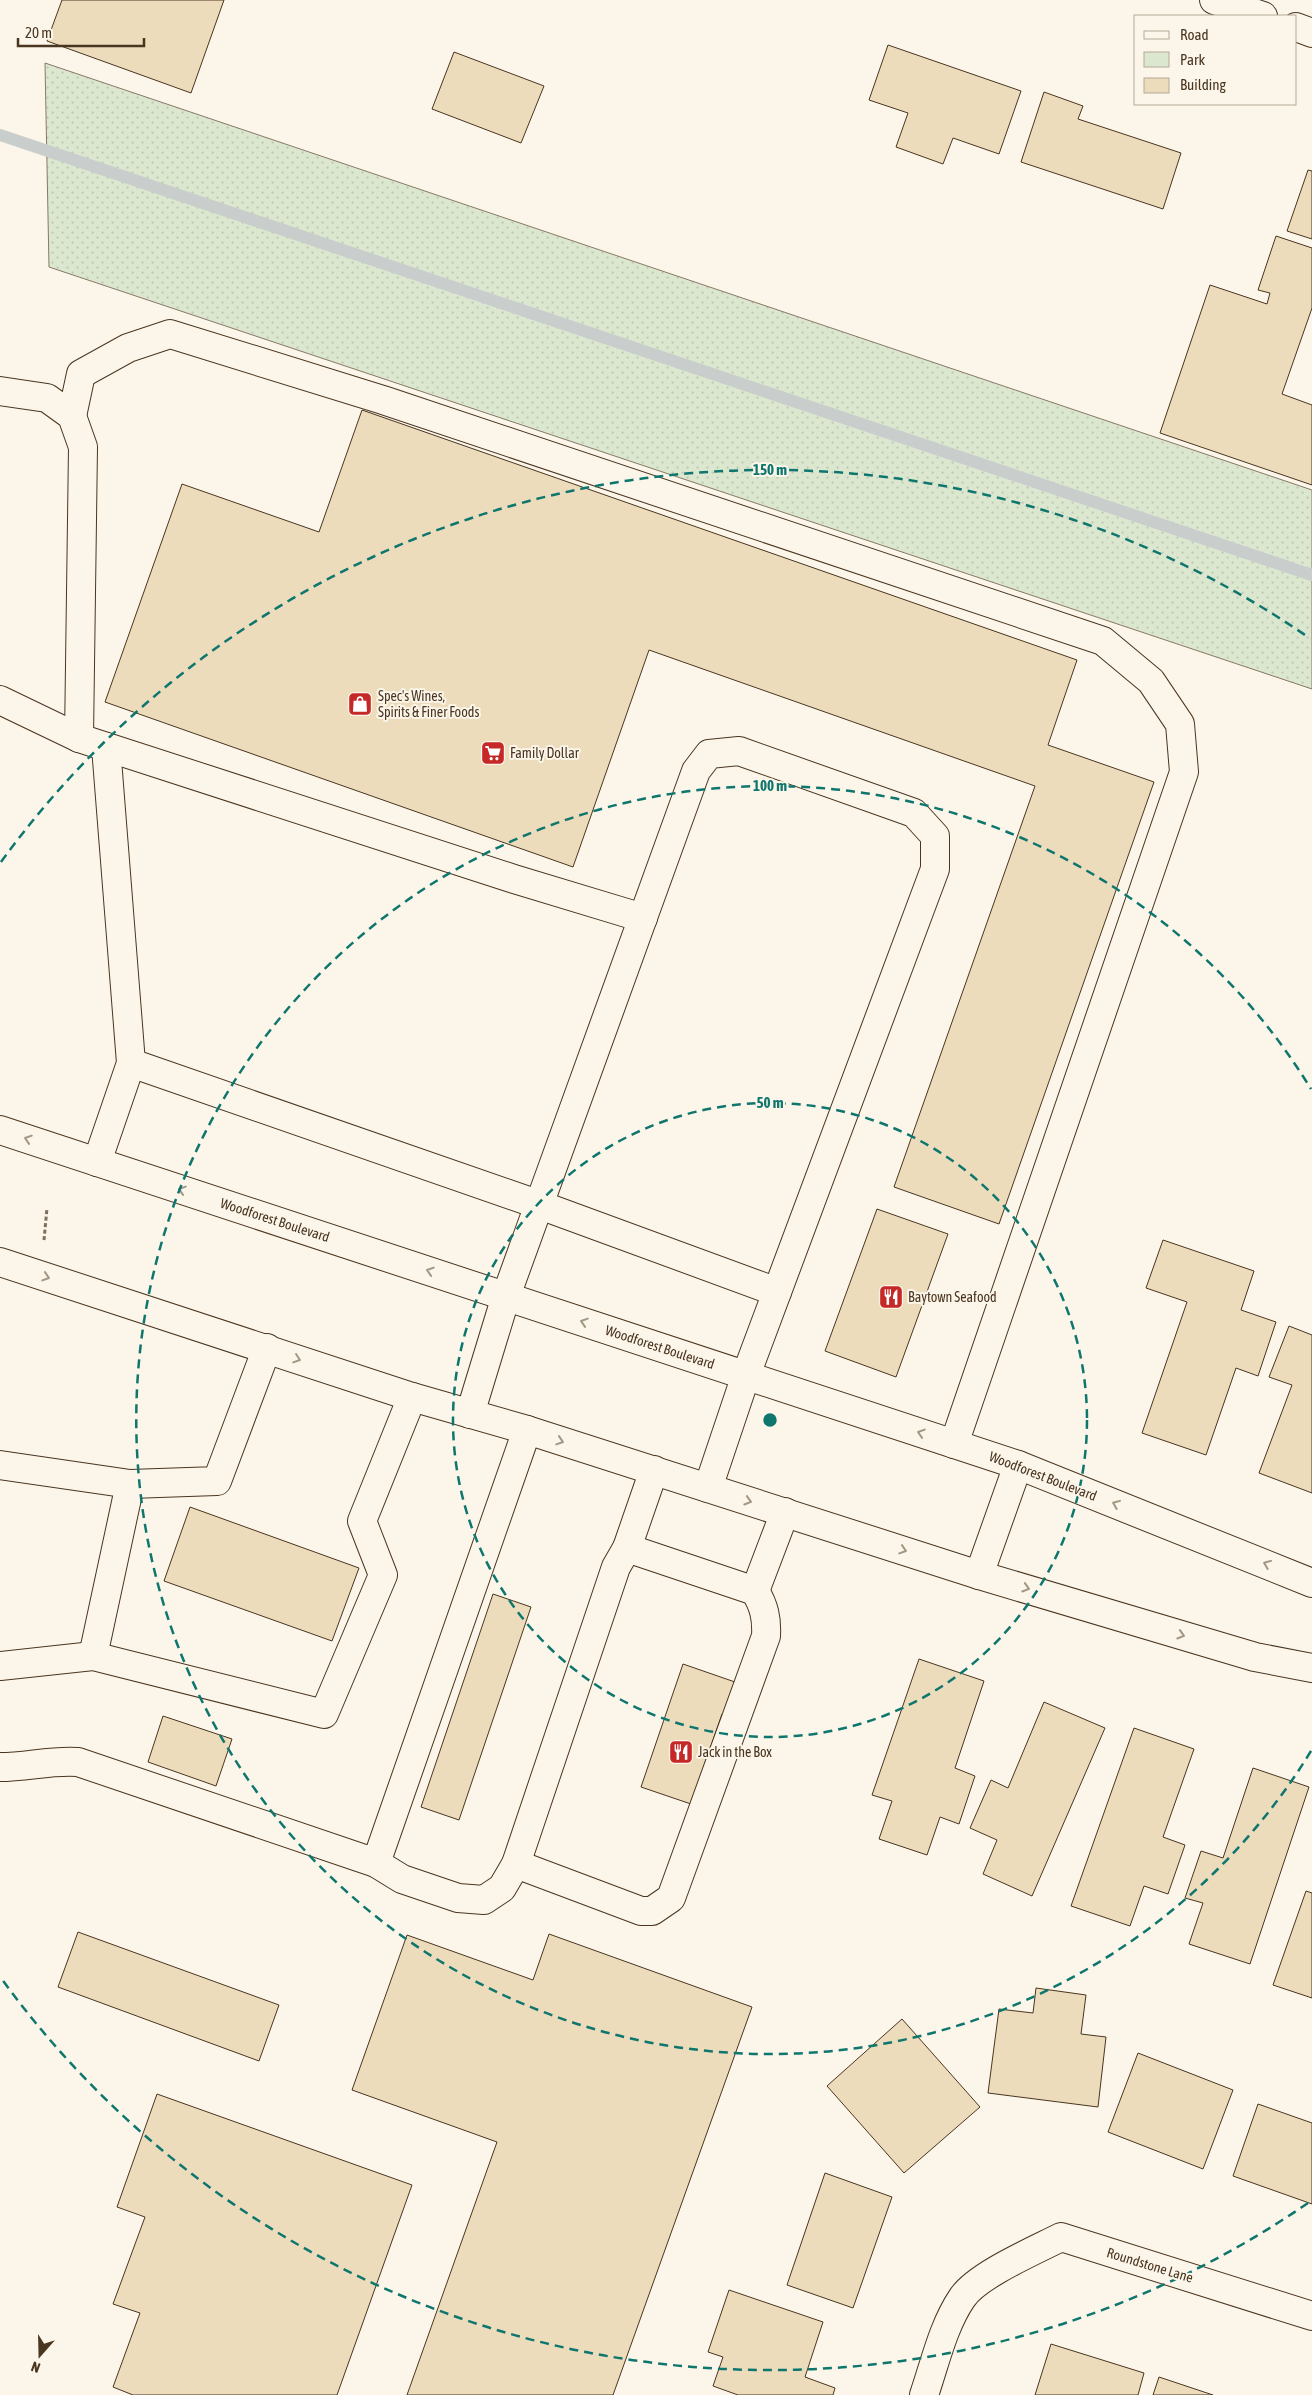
<svg xmlns="http://www.w3.org/2000/svg" width="1312" height="2395" font-family="'Asap Condensed',sans-serif">
	<style>
		.green { fill: url(#green-dots); stroke: #887966 }
		.lines { fill: none; stroke-linecap: round; stroke-linejoin: round }
		.stream { stroke: #c9cecd; stroke-width: 12 }
		.building { fill: #ecdcbc; stroke: #4a3520 }
		.minor-casing { stroke: #4a3520; stroke-width: 30 }
		.major-casing { stroke: #4a3520; stroke-width: 30 }
		.path { stroke: #7f6f5c; stroke-width: 3; stroke-dasharray: 4 2.5; stroke-linecap: butt }
		.minor { stroke: #fbf6e9; stroke-width: 28 }
		.major { stroke: #fbf6e9; stroke-width: 28 }
		.oneway { stroke: #a29684 }
		.ring { fill: none; stroke: #0f766e; stroke-width: 2.5; stroke-dasharray: 9 6 }
		.labels { text-anchor: middle; stroke-width: 4; stroke-linejoin: round; paint-order: stroke }
		.poi-label { font-size: 14px; fill: #4a3520; stroke: #fbf6e9; text-anchor: start }
		.street-label { font-size: 14px; fill: #4a3520; stroke: #fbf6e9 }
		.centre { fill: #0f766e; stroke: #fbf6e9; stroke-width: 2.5 }
		.ring-label { font-size: 15px; text-anchor: middle; font-weight: bold; fill: #0f766e; stroke: #fbf6e9; stroke-width: 4; stroke-linejoin: round; paint-order: stroke }
	</style>
	<defs>
		<pattern id="green-dots" width="8" height="8" patternUnits="userSpaceOnUse" patternTransform="scale(1.25)"><rect width="8" height="8" fill="#dce7d0"/><path d="M2 2h.1M6 6h.1" fill="none" stroke="#bec7b2" stroke-width="1.8" stroke-linecap="round"/></pattern>
	</defs>
	<rect width="100%" height="100%" fill="#fbf6e9"/>
	<path class="green" d="M45,63L1312,490V689L49,267Z"/>
	<g class="lines">
		<path class="stream" d="M0,135L1312,575"/>
	</g>
	<g class="building">
		<path d="M62,0H224L191,93L47,41Z"/>
		<path d="M888,45L1021,91L999,154L953,138L943,164L896,147L908,113L869,100Z"/>
		<path d="M454,52L544,86L521,143L432,109Z"/>
		<path d="M1044,92L1083,106L1078,119L1181,153L1163,209L1021,162Z"/>
		<path d="M1308,170L1312,171V239L1287,231Z"/>
		<path d="M1276,236L1312,248V308L1282,394L1312,405V485L1160,433L1210,285L1267,304L1270,293L1258,290Z"/>
		<path d="M362,410L1077,660L1048,745L1154,782L999,1224L894,1187L1035,786L649,650L573,867L105,702L182,484L319,532Z"/>
		<path d="M877,1209L948,1234L896,1377L825,1351Z"/>
		<path d="M1163,1240L1254,1271L1241,1310L1276,1322L1258,1376L1236,1368L1206,1455L1142,1433L1187,1302L1146,1288Z"/>
		<path d="M1289,1326L1312,1335V1493L1259,1473L1292,1385L1269,1377Z"/>
		<path d="M190,1507L359,1568L332,1641L164,1581Z"/>
		<path d="M493,1594L531,1607L459,1820L421,1807Z"/>
		<path d="M919,1659L984,1681L955,1768L975,1776L959,1824L940,1817L927,1855L879,1839L892,1801L872,1795Z"/>
		<path d="M683,1664L735,1682L730,1716L722,1714L691,1804L641,1787Z"/>
		<path d="M1044,1702L1105,1728L1032,1896L983,1874L997,1840L970,1828L991,1780L1008,1788Z"/>
		<path d="M163,1716L232,1739L216,1786L148,1762Z"/>
		<path d="M1134,1728L1194,1749L1163,1837L1185,1845L1168,1894L1144,1886L1130,1926L1071,1906Z"/>
		<path d="M1253,1768L1309,1787L1250,1964L1189,1944L1203,1903L1185,1898L1201,1851L1223,1858Z"/>
		<path d="M1306,1891L1312,1893V1998L1273,1985Z"/>
		<path d="M78,1932L279,2005L259,2061L58,1987Z"/>
		<path d="M549,1934L752,2007L613,2395H407L497,2142L352,2090L407,1935L533,1980Z"/>
		<path d="M1036,1988L1086,1995L1081,2034L1106,2037L1098,2107L988,2093L999,2009L1033,2013Z"/>
		<path d="M902,2019L980,2107L904,2173L827,2086Z"/>
		<path d="M1138,2053L1233,2090L1203,2169L1108,2132Z"/>
		<path d="M157,2094L412,2185L337,2395H133L113,2387L140,2313L113,2304L145,2217L117,2207Z"/>
		<path d="M1258,2104L1312,2123V2204L1233,2176Z"/>
		<path d="M825,2173L892,2197L853,2308L787,2285Z"/>
		<path d="M729,2290L823,2322L805,2377L835,2388L833,2395H738L713,2386L723,2357L708,2352Z"/>
		<path d="M1051,2344L1144,2373L1138,2395H1035Z"/>
		<path d="M1159,2377L1213,2395H1153Z"/>
	</g>
	<g class="lines">
		<defs>
			<g id="minor">
				<path d="M1214,0L1263,16"/>
				<path d="M1296,27L1312,33"/>
				<path d="M0,391L47,398L72,416L83,447L79,738"/>
				<path d="M72,416L81,374L128,348L170,334L383,400L1103,641L1151,681L1180,724L1184,772L954,1444"/>
				<path d="M0,700L79,738L514,879L643,918"/>
				<path d="M131,1063L540,1205L777,1292"/>
				<path d="M97,1162L131,1063L106,747"/>
				<path d="M506,1296L696,771L709,754L739,751L914,813L935,836V869L746,1375"/>
				<path d="M0,1465L130,1484L217,1481L267,1348"/>
				<path d="M654,1470L627,1548L755,1591L785,1512"/>
				<path d="M93,1656L130,1484"/>
				<path d="M0,1666L93,1656L324,1714L383,1575L362,1521L412,1397"/>
				<path d="M0,1767C27,1767 51,1760 78,1762L376,1863L527,1430"/>
				<path d="M376,1863L402,1879L458,1898L484,1900L502,1888L516,1864L616,1567L627,1548"/>
				<path d="M516,1864L641,1911H652L671,1898L766,1636C767,1618 764,1606 755,1591"/>
				<path d="M924,2395C935,2363 943,2326 962,2298C977,2275 1036,2250 1061,2237L1312,2316"/>
			</g>
			<g id="major">
				<path d="M0,1130L1018,1465L1312,1583"/>
				<path d="M0,1262L412,1397L527,1430L979,1575L1255,1657L1312,1668"/>
				<path d="M470,1414L506,1296"/>
				<path d="M708,1488L746,1375"/>
				<path d="M979,1575L1018,1465"/>
			</g>
		</defs>
		<use href="#minor" class="minor-casing"/>
		<use href="#major" class="major-casing"/>
		<path class="path" d="M44,1240L47,1208"/>
		<use href="#minor" class="minor"/>
		<use href="#major" class="major"/>
	</g>
	<defs><path id="oneway-chevron" d="M-2-3.5L2.5 0L-2 3.5" fill="none" stroke-width="1.6" stroke-linecap="round" stroke-linejoin="round" transform="scale(1.25)"/></defs>
	<g class="oneway">
		<use href="#oneway-chevron" transform="translate(28 1139) rotate(-162)"/>
		<use href="#oneway-chevron" transform="translate(182 1190) rotate(-162)"/>
		<use href="#oneway-chevron" transform="translate(430 1271) rotate(-162)"/>
		<use href="#oneway-chevron" transform="translate(46 1277) rotate(18)"/>
		<use href="#oneway-chevron" transform="translate(584 1322) rotate(-162)"/>
		<use href="#oneway-chevron" transform="translate(297 1359) rotate(19)"/>
		<use href="#oneway-chevron" transform="translate(921 1433) rotate(-162)"/>
		<use href="#oneway-chevron" transform="translate(560 1441) rotate(18)"/>
		<use href="#oneway-chevron" transform="translate(748 1501) rotate(17)"/>
		<use href="#oneway-chevron" transform="translate(1116 1504) rotate(-158)"/>
		<use href="#oneway-chevron" transform="translate(903 1550) rotate(18)"/>
		<use href="#oneway-chevron" transform="translate(1267 1564) rotate(-158)"/>
		<use href="#oneway-chevron" transform="translate(1026 1588) rotate(17)"/>
		<use href="#oneway-chevron" transform="translate(1181 1635) rotate(17)"/>
	</g>
	<g class="ring">
		<circle cx="770" cy="1420" r="317"/>
		<path d="M1311 1751A634 634 0 1 1 1311 1089"/>
		<path d="M1308 2203A950 950 0 0 1 1 1978M1 862A950 950 0 0 1 1308 637"/>
	</g>
	<defs>
		<symbol id="shop-square" viewBox="-11 -11 22 22"><rect x="-9" y="-9" width="18" height="18" rx="4" fill="#c62828" stroke="#fbf6e9"/><path d="M-5-2.5h2.3a2.7 3.5 0 0 1 5.4 0H5L5.5 6h-11ZM-1.5-2.5h3a1.5 2.3 0 0 0-3 0Z" fill="#fff"/></symbol>
		<symbol id="supermarket-square" viewBox="-11 -11 22 22"><rect x="-9" y="-9" width="18" height="18" rx="4" fill="#c62828" stroke="#fbf6e9"/><path d="M-6-5.5h2.5l.6 2H6L4.5 2H-2.5L-4.4-4H-6ZM-1.5 3.2a1.3 1.3 0 1 0 .1 0ZM3 3.2a1.3 1.3 0 1 0 .1 0Z" fill="#fff"/></symbol>
		<symbol id="restaurant-square" viewBox="-11 -11 22 22"><rect x="-9" y="-9" width="18" height="18" rx="4" fill="#c62828" stroke="#fbf6e9"/><path d="M-5-6h1v4h1v-4h1v4h1v-4h1v5L-1.5 .5V6h-2V.5L-5-1ZM5-6V6H3V1.5H1.5Q1.5-4 5-6Z" fill="#fff"/></symbol>
	</defs>
	<g fill-rule="evenodd">
		<use href="#shop-square" x="346" y="690" width="28" height="28"/>
		<use href="#supermarket-square" x="479" y="739" width="28" height="28"/>
		<use href="#restaurant-square" x="877" y="1283" width="28" height="28"/>
		<use href="#restaurant-square" x="667" y="1738" width="28" height="28"/>
	</g>
	<g class="labels">
		<g class="poi-label">
			<text x="378" y="701">Spec's Wines,<tspan x="378" dy="16">Spirits &amp; Finer Foods</tspan></text>
			<text x="510" y="758">Family Dollar</text>
			<text x="908" y="1302">Baytown Seafood</text>
			<text x="698" y="1757">Jack in the Box</text>
		</g>
		<g class="street-label">
			<text transform="translate(275 1220) rotate(18)" y="5">Woodforest Boulevard</text>
			<text transform="translate(660 1347) rotate(18)" y="5">Woodforest Boulevard</text>
			<text transform="translate(1043 1476) rotate(21)" y="5">Woodforest Boulevard</text>
			<text transform="translate(1150 2265) rotate(17)" y="5">Roundstone Lane</text>
		</g>
	</g>
	<circle cx="770" cy="1420" r="8" class="centre"/>
	<g class="ring-label">
		<text x="770" y="475">150 m</text>
		<text x="770" y="791">100 m</text>
		<text x="770" y="1108">50 m</text>
	</g>
	<rect x="1134" y="15" width="162" height="90" fill="#fbf6e9" stroke="#b4a999"/>
	<rect x="1144" y="31" width="25" height="8" fill="#fbf6e9" stroke="#b4a999"/>
	<text x="1180" y="40" font-size="15" fill="#4a3520">Road</text>
	<rect x="1144" y="52" width="25" height="15" fill="#dce7d0" stroke="#b4a999"/>
	<text x="1180" y="65" font-size="15" fill="#4a3520">Park</text>
	<rect x="1144" y="78" width="25" height="15" fill="#ecdcbc" stroke="#b4a999"/>
	<text x="1180" y="90" font-size="15" fill="#4a3520">Building</text>
	<g transform="translate(40 2355) rotate(200)" stroke="#fbf6e9" stroke-width="4" paint-order="stroke">
	<path d="M0-4L9 19L0 12L-9 19Z" fill="#4a3520"/>
	<text y="-8" font-size="14" font-weight="bold" text-anchor="middle" fill="#4a3520">N</text>
	</g>
	<path d="M18 38v8h126v-8" fill="none" stroke="#4a3520" stroke-width="2.5"/>
	<text x="25" y="38" font-size="15" fill="#4a3520" stroke="#fbf6e9" stroke-width="4" paint-order="stroke">20 m</text>
</svg>
